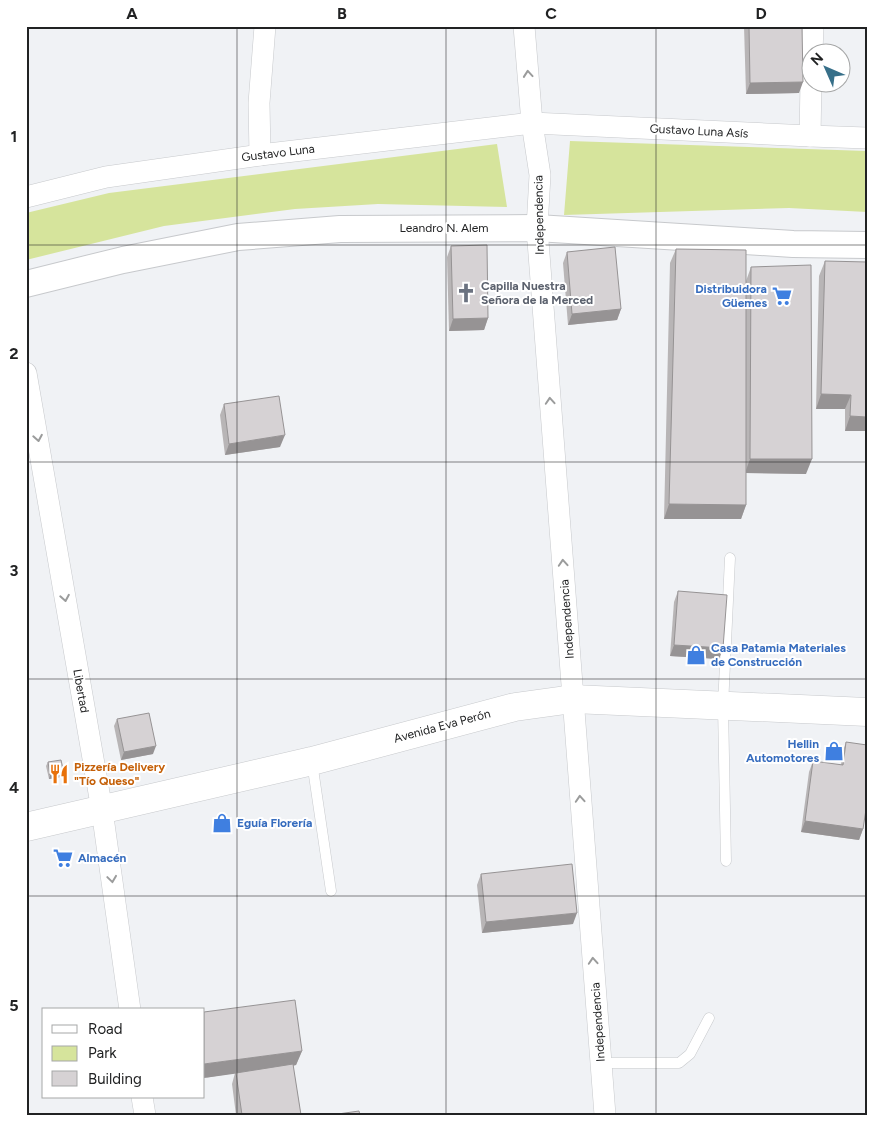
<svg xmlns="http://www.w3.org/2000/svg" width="893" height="1141" font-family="Figtree,sans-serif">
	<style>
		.green { fill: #d6e49c }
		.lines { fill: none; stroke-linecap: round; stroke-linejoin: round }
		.service-casing { stroke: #c7c9cc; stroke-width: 11 }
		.minor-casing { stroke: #c7c9cc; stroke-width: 22 }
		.tertiary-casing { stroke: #c7c9cc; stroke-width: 28 }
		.secondary-casing { stroke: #c7c9cc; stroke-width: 29 }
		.service { stroke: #fff; stroke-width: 10 }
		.minor { stroke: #fff; stroke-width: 21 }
		.tertiary { stroke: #fff; stroke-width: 26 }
		.secondary { stroke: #fff; stroke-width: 28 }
		.wall { fill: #b8b5b6 }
		.shaded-wall { fill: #969394 }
		.building { fill: #d6d2d4; stroke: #969394 }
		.oneway { stroke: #9b9c9c }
		.grid { fill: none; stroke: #212223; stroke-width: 1; stroke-opacity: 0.55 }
		.labels { text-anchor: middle; stroke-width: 4; stroke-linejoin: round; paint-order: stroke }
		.street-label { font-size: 12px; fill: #212223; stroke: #fff }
		.worship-label { font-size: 12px; font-weight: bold; fill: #5b616d; stroke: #fff; text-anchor: start }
		.shop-label { font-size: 12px; font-weight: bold; fill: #366cbe; stroke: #fff; text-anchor: start }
		.food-label { font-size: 12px; font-weight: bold; fill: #c56008; stroke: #fff; text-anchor: start }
		.neatline { fill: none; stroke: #212223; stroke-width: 2 }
		.grid-label { font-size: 16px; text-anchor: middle; font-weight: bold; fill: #212223 }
	</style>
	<rect width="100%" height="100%" fill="#f0f2f5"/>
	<g class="green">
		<path d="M570,141L867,151V212L789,208L564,215Z"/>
		<path d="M497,144L507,207L378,204L295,209L164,226L26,260V213L109,193Z"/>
	</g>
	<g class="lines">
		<defs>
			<g id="service">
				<path d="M312,762L331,891"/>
				<path d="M726,861L723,706L730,558"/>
				<path d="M601,1063H679L690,1054L709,1018"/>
			</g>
			<g id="minor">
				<path d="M524,26L532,123L540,175L537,228L605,1115"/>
				<path d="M812,52L813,26"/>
				<path d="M810,136L811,82"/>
				<path d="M260,155L259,103L265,26"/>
				<path d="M26,197L106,177L260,155L532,123L810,136L867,138"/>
				<path d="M26,373L102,810L130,1010"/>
				<path d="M142,1097L145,1115"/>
			</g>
			<path id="tertiary" d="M26,284L123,260L238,237L340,229L537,228L793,244L867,245"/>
			<path id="secondary" d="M26,827L312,761L515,707L573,699L867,712"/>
		</defs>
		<use href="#service" class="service-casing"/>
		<use href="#minor" class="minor-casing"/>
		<use href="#tertiary" class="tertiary-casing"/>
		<use href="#secondary" class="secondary-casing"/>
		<use href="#service" class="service"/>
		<use href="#minor" class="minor"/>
		<use href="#tertiary" class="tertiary"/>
		<use href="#secondary" class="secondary"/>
	</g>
	<g class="wall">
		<path d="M744,26H802L799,93L746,94Z"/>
		<path d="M451,246L488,318L484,330L449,331L447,257Z"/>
		<path d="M676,249L746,281L751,267L806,474L746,473V505L741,519H664L670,263Z"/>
		<path d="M567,252L621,309L617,320L568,325L563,263Z"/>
		<path d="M825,261L867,431H845V409H816L819,276Z"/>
		<path d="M224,404L280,447L225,455L220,415Z"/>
		<path d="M678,591L723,648L719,659L670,656L674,602Z"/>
		<path d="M117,719L153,754L121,760L114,726Z"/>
		<path d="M846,742L863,829L859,840L801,832L809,772L813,761L841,765L842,754Z"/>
		<path d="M48,762L64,773L62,777L49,779L46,766Z"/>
		<path d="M481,874L573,924L482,933L477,885Z"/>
		<path d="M302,1051L296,1065L293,1066L301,1115H236L232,1084L235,1073L204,1078Z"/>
	</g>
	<g class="shaded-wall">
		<path d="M803,82L799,93L746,94L750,83Z"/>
		<path d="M621,309L617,320L568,325L572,314Z"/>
		<path d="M488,318L484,330L449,331L453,319Z"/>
		<path d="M821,394L851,395L845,409H816Z"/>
		<path d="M850,416L867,417V431H845Z"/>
		<path d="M285,435L280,447L225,455L229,444Z"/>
		<path d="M750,459H812L806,474L745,473Z"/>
		<path d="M669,504L746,505L741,519H664Z"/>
		<path d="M674,645L723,648L719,659L670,656Z"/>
		<path d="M156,746L153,754L121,760L124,752Z"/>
		<path d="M64,773L62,777L49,779L50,775Z"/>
		<path d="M805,821L863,829L859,840L801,832Z"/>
		<path d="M577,913L573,924L482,933L486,922Z"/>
		<path d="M302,1051L296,1065L204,1078V1064Z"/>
	</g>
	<g class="building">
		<path d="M749,26H802L803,82L750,83Z"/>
		<path d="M487,245L488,318L453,319L451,246Z"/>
		<path d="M615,247L621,309L572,314L567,252Z"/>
		<path d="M676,249L746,250V505L669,504Z"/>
		<path d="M825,261L867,262V417L850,416L851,395L821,394Z"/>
		<path d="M811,265L812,459H750L751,267Z"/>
		<path d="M279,396L285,435L229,444L224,404Z"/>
		<path d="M678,591L727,595L723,648L674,645Z"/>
		<path d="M149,713L156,746L124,752L117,719Z"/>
		<path d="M846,742L867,745V803L863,829L805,821L813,761L843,765Z"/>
		<path d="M61,760L64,773L50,775L48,762Z"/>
		<path d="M572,864L577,913L486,922L481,874Z"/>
		<path d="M295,1000L302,1051L204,1064V1012Z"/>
		<path d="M293,1064L301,1115H242L236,1073Z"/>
		<path d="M359,1111L360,1115H331Z"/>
	</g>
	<defs><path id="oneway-chevron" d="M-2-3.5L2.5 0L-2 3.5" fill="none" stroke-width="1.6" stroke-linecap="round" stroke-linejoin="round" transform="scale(1.25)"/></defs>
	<g class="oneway">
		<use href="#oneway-chevron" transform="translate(528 74) rotate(-95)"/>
		<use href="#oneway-chevron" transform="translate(550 401) rotate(-94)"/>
		<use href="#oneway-chevron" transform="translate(38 438) rotate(80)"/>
		<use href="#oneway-chevron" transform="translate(563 563) rotate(-94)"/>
		<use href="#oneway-chevron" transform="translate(65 598) rotate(80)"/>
		<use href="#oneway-chevron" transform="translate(580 799) rotate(-94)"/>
		<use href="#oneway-chevron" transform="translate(112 879) rotate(82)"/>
		<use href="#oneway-chevron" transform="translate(593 961) rotate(-94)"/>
	</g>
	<path class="grid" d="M237,26V1115M446,26V1115M656,26V1115M26,245H867M26,462H867M26,679H867M26,896H867"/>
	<defs>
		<symbol id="church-bare" viewBox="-9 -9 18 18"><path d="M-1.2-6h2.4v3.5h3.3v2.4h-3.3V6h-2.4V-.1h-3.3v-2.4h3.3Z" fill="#6b7280" stroke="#fff" stroke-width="2.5" paint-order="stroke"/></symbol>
		<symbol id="supermarket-bare" viewBox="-9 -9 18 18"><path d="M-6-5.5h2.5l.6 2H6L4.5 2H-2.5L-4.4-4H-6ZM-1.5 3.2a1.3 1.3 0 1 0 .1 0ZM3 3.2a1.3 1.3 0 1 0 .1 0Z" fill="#3f7fe0" stroke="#fff" stroke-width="2.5" paint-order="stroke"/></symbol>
		<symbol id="shop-bare" viewBox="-9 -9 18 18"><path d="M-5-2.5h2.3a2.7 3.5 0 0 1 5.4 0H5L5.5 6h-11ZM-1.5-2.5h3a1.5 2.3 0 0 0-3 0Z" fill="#3f7fe0" stroke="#fff" stroke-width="2.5" paint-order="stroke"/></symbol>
		<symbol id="restaurant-bare" viewBox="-9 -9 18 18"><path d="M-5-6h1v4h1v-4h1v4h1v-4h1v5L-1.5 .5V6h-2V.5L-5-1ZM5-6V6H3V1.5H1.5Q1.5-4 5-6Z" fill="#e8710a" stroke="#fff" stroke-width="2.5" paint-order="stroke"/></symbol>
	</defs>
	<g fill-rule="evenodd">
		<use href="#church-bare" x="452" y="279" width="28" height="28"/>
		<use href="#supermarket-bare" x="768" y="282" width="28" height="28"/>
		<use href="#shop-bare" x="682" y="641" width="28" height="28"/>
		<use href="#shop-bare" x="820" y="737" width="28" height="28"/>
		<use href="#restaurant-bare" x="45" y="760" width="28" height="28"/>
		<use href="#shop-bare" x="208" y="809" width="28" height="28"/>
		<use href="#supermarket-bare" x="49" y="844" width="28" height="28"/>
	</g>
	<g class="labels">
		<g class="street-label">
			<text transform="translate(699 131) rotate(3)" y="4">Gustavo Luna Asís</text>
			<text transform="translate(278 153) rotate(-7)" y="4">Gustavo Luna</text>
			<text transform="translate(539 215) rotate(-91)" y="4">Independencia</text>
			<text x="444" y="232">Leandro N. Alem</text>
			<text transform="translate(567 619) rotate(-94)" y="4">Independencia</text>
			<text transform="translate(81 691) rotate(80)" y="4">Libertad</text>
			<text transform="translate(442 726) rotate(-15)" y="4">Avenida Eva Perón</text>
			<text transform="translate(598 1022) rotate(-94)" y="4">Independencia</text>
		</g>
		<g class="worship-label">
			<text x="481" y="290">Capilla Nuestra<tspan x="481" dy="14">Señora de la Merced</tspan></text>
		</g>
		<g class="shop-label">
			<text x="767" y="293" text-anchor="end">Distribuidora<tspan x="767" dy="14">Güemes</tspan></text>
			<text x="711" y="652">Casa Patamia Materiales<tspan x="711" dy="14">de Construcción</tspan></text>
			<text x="819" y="748" text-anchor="end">Hellin<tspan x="819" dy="14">Automotores</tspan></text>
			<text x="237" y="827">Eguía Florería</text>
			<text x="78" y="862">Almacén</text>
		</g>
		<g class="food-label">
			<text x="74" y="771">Pizzería Delivery<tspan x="74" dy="14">"Tío Queso"</tspan></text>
		</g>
	</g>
	<rect width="893" height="1141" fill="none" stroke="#ffffff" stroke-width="55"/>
	<rect x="42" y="1008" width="162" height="90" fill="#ffffff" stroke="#a6a7a7"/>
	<rect x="52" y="1025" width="25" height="8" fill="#ffffff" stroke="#a6a7a7"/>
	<text x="88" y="1034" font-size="15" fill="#212223">Road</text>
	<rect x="52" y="1046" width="25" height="15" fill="#d6e49c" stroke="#a6a7a7"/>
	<text x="88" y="1058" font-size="15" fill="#212223">Park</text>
	<rect x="52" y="1071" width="25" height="15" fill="#d6d2d4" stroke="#a6a7a7"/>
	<text x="88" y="1084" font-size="15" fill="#212223">Building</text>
	<g transform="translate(826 68) rotate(315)"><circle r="24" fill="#ffffff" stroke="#a6a7a7"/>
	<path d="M0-4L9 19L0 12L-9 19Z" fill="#376f89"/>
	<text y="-8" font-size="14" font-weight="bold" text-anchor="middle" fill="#212223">N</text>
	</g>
	<rect x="28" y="28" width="838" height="1086" class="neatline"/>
	<g class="grid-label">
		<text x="132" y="19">A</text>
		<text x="342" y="19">B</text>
		<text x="551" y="19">C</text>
		<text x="761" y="19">D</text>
		<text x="14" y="142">1</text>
		<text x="14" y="359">2</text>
		<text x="14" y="576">3</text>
		<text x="14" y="793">4</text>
		<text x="14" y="1011">5</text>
	</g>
</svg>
